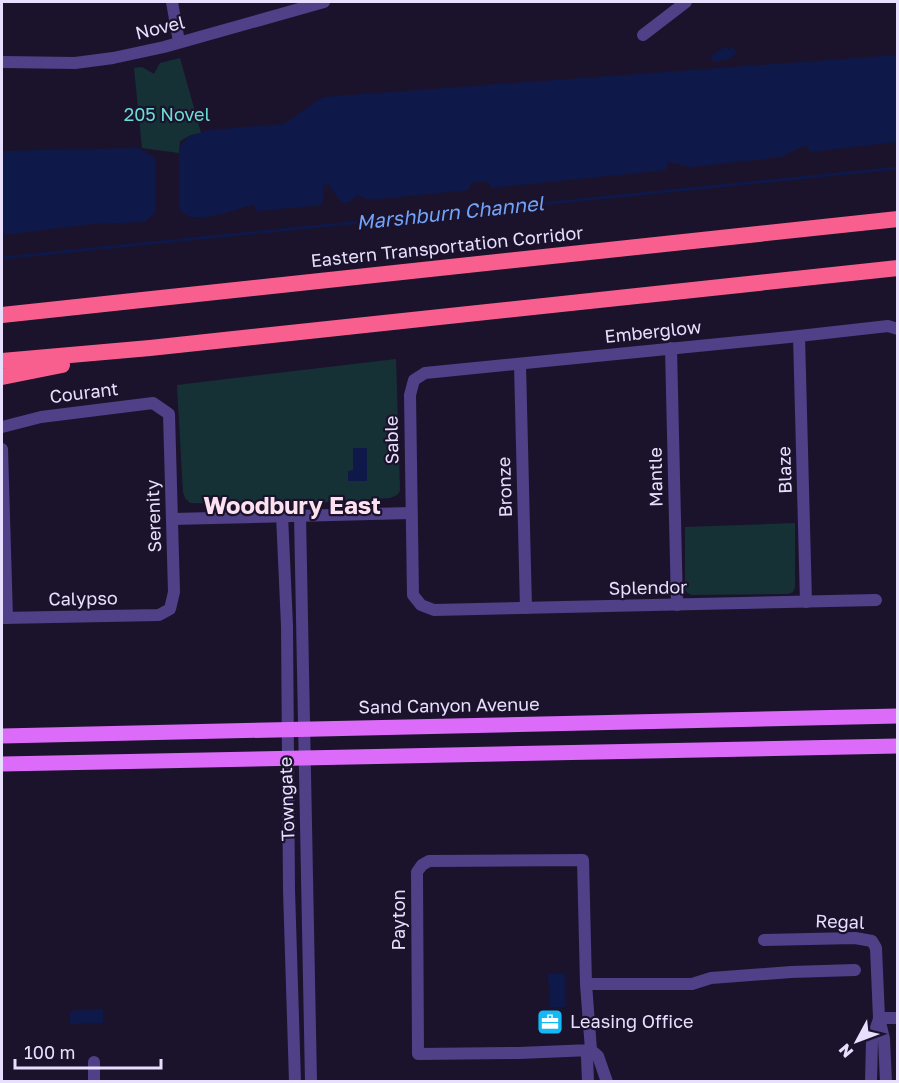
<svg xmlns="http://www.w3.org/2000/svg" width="899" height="1083" font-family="'Golos Text',sans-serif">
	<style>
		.green { fill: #163136 }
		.water { fill: #0e194a }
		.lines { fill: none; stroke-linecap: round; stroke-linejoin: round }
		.stream { stroke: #0e194a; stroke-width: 3 }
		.minor { stroke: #4f4088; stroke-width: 12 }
		.major { stroke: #dc6bf9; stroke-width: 15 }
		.highway { stroke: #f85f8e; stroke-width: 16 }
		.labels { text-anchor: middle; stroke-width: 4.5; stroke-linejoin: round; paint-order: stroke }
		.street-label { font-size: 18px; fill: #e8dffe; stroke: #1b132c }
		.park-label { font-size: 18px; fill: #6cddd4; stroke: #1b132c }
		.poi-label { font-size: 18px; fill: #e8dffe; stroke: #1b132c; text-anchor: start }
		.water-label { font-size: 20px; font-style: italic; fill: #72a3f9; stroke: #1b132c }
		.district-label { font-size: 24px; font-weight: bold; fill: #fee1ee; stroke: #1b132c }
	</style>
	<rect width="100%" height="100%" fill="#1b132c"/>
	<g class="green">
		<path d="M180,58L201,133L191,135L180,141L179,153L142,148L134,68L142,67L154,74L160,63Z"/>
		<path d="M396,359L400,491L397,495L390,498L286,505L190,503L185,498L183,492L177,385Z"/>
		<path d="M795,523V587L793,592L788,594L691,595L685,591V527Z"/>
	</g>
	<g class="water">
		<path d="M726,46L729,50L733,47L737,53L728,59L714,62L710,57Z"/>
		<path d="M897,55V142L810,152L806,145L781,157L691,167L668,162L666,170L491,188L487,181L471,183L469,190L369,200L356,195L350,202L342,203L328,184L323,186L324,192L322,205L257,211L253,204C240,209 196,224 184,214C183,213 179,208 179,206V153L181,145L190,136L209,130L284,124L323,97Z"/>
		<path d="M138,148L155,158V212L145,222L91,224L2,235V151Z"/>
		<path d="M353,448H367V481H348V471L353,470Z"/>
		<path d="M548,974H565V1007H550Z"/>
		<path d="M103,1009V1023L70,1024V1011Z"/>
	</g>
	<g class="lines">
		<path class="stream" d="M2,258L898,168"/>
		<g class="minor">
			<path d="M172,2L179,42"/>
			<path d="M643,35L686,2"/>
			<path d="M2,62L75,63L113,58L164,47L324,2"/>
			<path d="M799,336L806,602"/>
			<path d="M671,348L677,605"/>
			<path d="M520,365L526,608"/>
			<path d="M2,427L41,417L153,403L169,414L174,592L170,609L159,615L2,618"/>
			<path d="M2,449L7,618"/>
			<path d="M282,515L287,626L289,890L295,1082"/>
			<path d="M300,515L311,1082"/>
			<path d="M172,519L411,513"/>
			<path d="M876,600L434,610L421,605L413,595L410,395L414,380L425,373L799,336L888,326L898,329"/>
			<path d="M764,940L855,938L872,941L876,948L879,1018L884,1039L886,1082"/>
			<path d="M586,984H692L711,978L791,972L855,970"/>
			<path d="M879,1018H898"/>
			<path d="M94,1062V1082"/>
			<path d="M588,1082L587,1057L591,1050L586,984L583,860L429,861L422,865L417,872L418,1054L519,1053L591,1050L598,1056L607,1082"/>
			<path d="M871,1082L872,1040L879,1019"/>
		</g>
		<g class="major">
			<path d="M2,736L898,716"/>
			<path d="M2,764L898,746"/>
		</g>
		<g class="highway">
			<path d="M2,315L898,219"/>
			<path d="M2,361L150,348L898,268"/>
			<path d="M2,377L62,365"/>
		</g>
	</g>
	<defs>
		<symbol id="office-square" viewBox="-11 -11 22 22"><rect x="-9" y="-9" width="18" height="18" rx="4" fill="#14b8f5" stroke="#1b132c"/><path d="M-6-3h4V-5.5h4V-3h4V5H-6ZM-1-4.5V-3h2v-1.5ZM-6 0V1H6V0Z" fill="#fff"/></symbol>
	</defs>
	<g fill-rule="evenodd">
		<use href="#office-square" x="535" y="1007" width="30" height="30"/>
	</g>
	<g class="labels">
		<g class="street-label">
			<text transform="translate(160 28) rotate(-14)" y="6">Novel</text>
			<text transform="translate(447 247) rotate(-6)" y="6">Eastern Transportation Corridor</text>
			<text transform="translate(653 332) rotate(-6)" y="6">Emberglow</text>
			<text transform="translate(84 393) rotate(-7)" y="6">Courant</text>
			<text transform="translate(392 440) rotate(-91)" y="6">Sable</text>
			<text transform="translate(785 470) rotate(-92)" y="6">Blaze</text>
			<text transform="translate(656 477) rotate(-91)" y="6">Mantle</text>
			<text transform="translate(505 487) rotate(-92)" y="6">Bronze</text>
			<text transform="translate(154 516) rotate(-92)" y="6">Serenity</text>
			<text transform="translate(648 588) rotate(-1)" y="6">Splendor</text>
			<text transform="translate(83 599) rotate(-1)" y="6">Calypso</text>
			<text transform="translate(449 706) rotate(-1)" y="6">Sand Canyon Avenue</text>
			<text transform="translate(287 799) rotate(-92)" y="6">Towngate</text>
			<text transform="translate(399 920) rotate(-90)" y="6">Payton</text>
			<text transform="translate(840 922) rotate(2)" y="6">Regal</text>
		</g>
		<g class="park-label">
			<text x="167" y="121">205 Novel</text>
		</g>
		<g class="poi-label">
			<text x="570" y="1028">Leasing Office</text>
		</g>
		<g class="water-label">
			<text transform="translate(450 213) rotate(-6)" y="7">Marshburn Channel</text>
		</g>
		<g class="district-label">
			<text x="292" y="514">Woodbury East</text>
		</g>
	</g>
	<rect width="899" height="1083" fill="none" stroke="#e8dffe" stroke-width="6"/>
	<g transform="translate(857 1041) rotate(229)" stroke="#1b132c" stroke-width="4.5" paint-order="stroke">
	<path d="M0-4.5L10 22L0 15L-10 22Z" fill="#e8dffe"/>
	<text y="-9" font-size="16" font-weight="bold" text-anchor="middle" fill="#e8dffe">N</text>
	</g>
	<path d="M15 1059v9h146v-9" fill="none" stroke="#e8dffe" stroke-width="3"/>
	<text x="24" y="1059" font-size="18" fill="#e8dffe" stroke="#1b132c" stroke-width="4.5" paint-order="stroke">100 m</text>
</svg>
